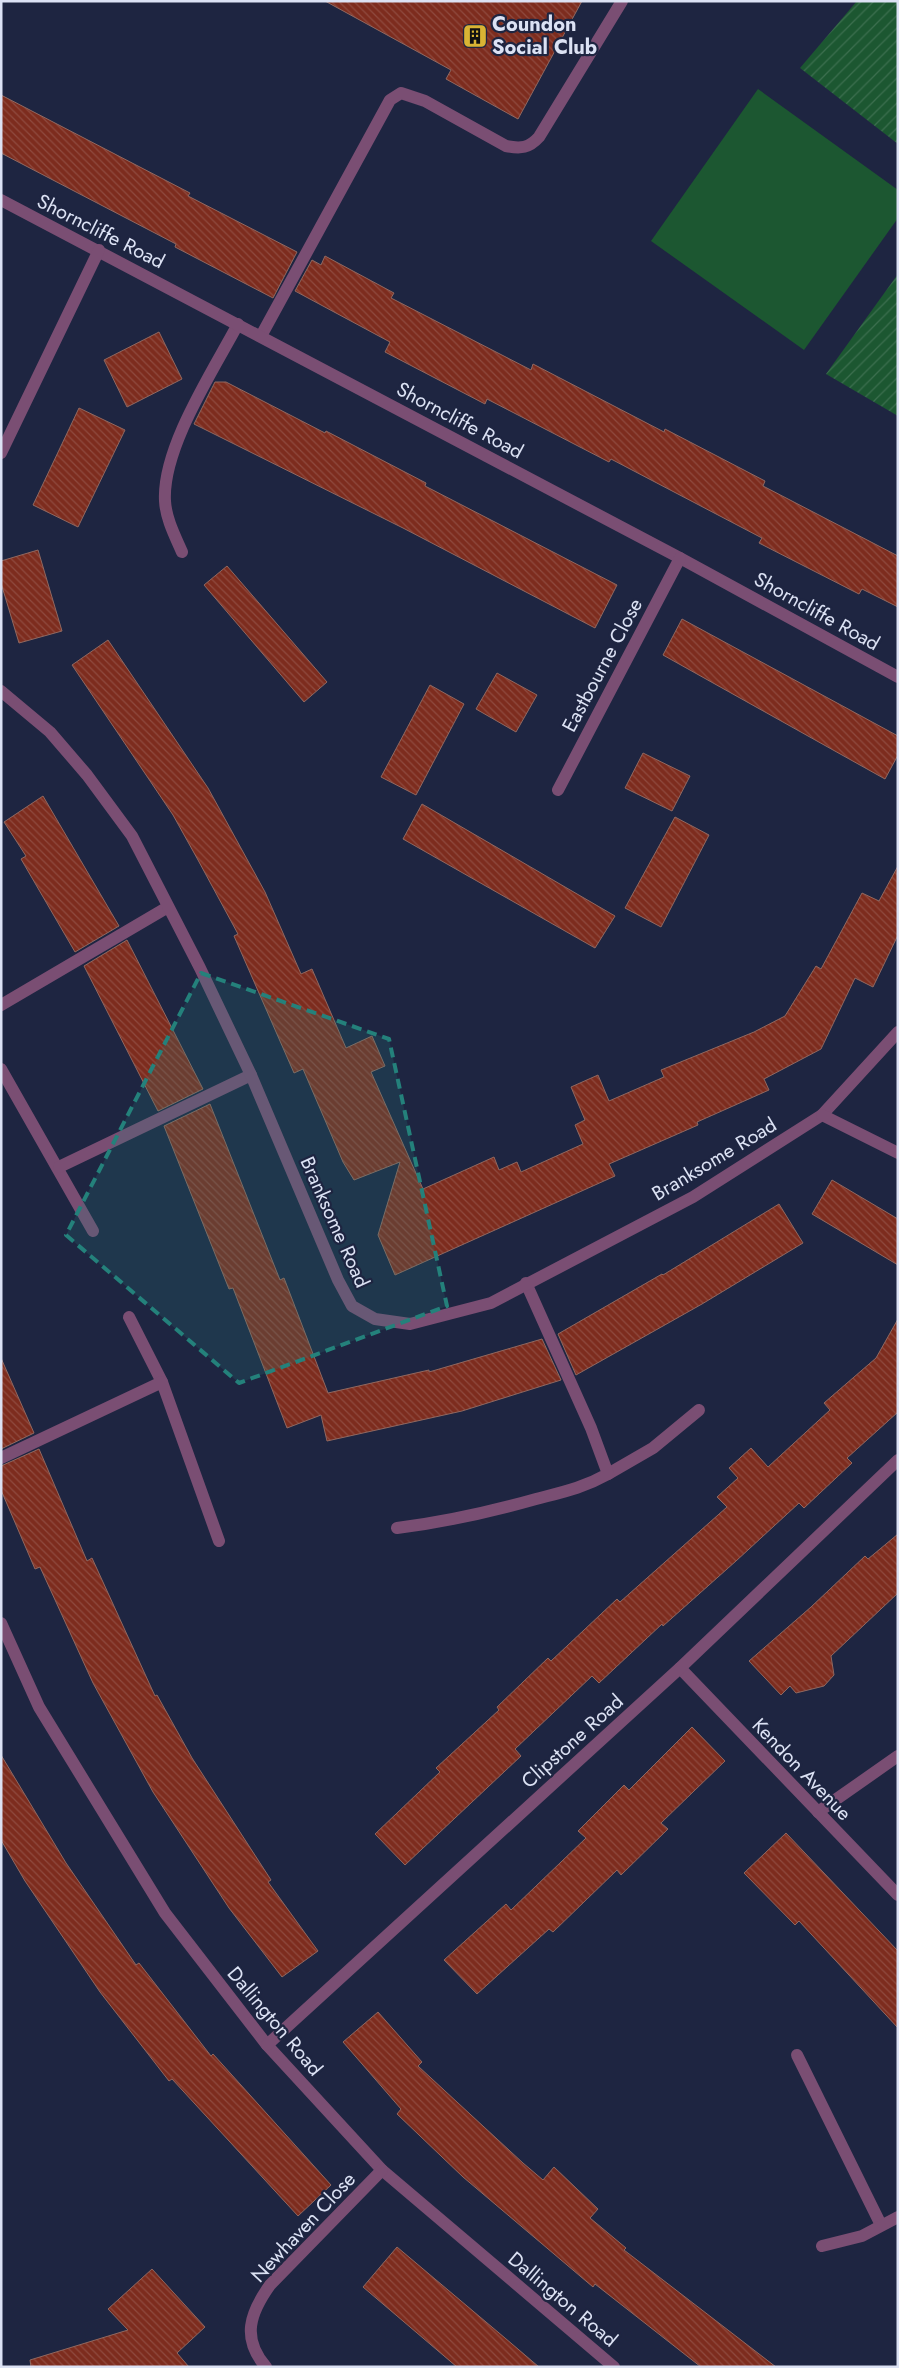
<svg xmlns="http://www.w3.org/2000/svg" width="899" height="2368" font-family="Jost,sans-serif">
	<style>
		.garden { fill: url(#garden-furrows) }
		.pitch { fill: #1c5731 }
		.building { fill: url(#building-back-hatch); stroke: #906860 }
		.lines { fill: none; stroke-linecap: round; stroke-linejoin: round }
		.service { stroke: #7a4e73; stroke-width: 12 }
		.minor { stroke: #7a4e73; stroke-width: 12 }
		.marked { fill: #24817b; fill-opacity: 0.2; stroke: #24817b; stroke-width: 4; stroke-dasharray: 10 6; stroke-linejoin: round }
		.labels { text-anchor: middle; stroke-width: 4.5; stroke-linejoin: round; paint-order: stroke }
		.poi-label { font-size: 20px; font-weight: bold; fill: #dce2f4; stroke: #1e2541; text-anchor: start }
		.street-label { font-size: 20px; fill: #dce2f4; stroke: #1e2541 }
	</style>
	<defs>
		<pattern id="garden-furrows" width="10" height="10" patternUnits="userSpaceOnUse" patternTransform="scale(1.25)"><rect width="10" height="10" fill="#1c5731"/><path d="M-1 1l2-2M0 10L10 0M9 11l2-2" fill="none" stroke="#3c6f4f"/></pattern>
		<pattern id="building-back-hatch" width="6" height="6" patternUnits="userSpaceOnUse" patternTransform="scale(1.25)"><rect width="6" height="6" fill="#7d2c1e"/><path d="M-1 5l2 2M0 0l6 6M5-1l2 2" fill="none" stroke="#8f4a3f"/></pattern>
	</defs>
	<rect width="100%" height="100%" fill="#1e2541"/>
	<g class="garden">
		<path d="M857,1H898V144L800,68Z"/>
		<path d="M898,274V416L826,374Z"/>
	</g>
	<path class="pitch" d="M758,89L898,190V218L804,350L651,241Z"/>
	<g class="building">
		<path d="M325,1H582L518,119L446,79L451,70Z"/>
		<path d="M1,95L190,193L188,196L297,252L273,298L175,247L176,244L1,153Z"/>
		<path d="M325,256L394,293L391,298L531,370L533,364L664,432L665,429L765,481L763,486L898,556V607L862,589L859,594L759,543L762,538L611,459L609,462L487,399L485,404L385,352L390,342L295,291L312,260L321,265Z"/>
		<path d="M159,332L182,379L127,407L104,360Z"/>
		<path d="M215,382H226L325,433L326,431L426,483L425,486L617,585L595,628L403,528L194,424Z"/>
		<path d="M79,408L125,430L78,527L33,505Z"/>
		<path d="M38,550L62,631L19,643L1,583V561Z"/>
		<path d="M227,566L327,682L304,702L204,585Z"/>
		<path d="M682,619L898,736V755L885,779L663,655Z"/>
		<path d="M108,640L208,788L265,892L301,974L312,969L346,1048L372,1036L385,1066L371,1072L423,1189L494,1157L499,1170L517,1162L521,1172L583,1144L575,1125L585,1120L571,1087L598,1075L609,1101L664,1077L661,1070L754,1032L785,1016L816,966L821,969L862,893L879,901L898,866V935L873,987L855,978L821,1049L764,1079L769,1090L697,1122L698,1125L609,1164L615,1176L395,1275L378,1235L400,1162L354,1180L343,1162L303,1069L294,1073L234,936L238,934L198,860L173,815L72,665Z"/>
		<path d="M497,673L537,695L516,732L476,709Z"/>
		<path d="M430,685L464,704L416,795L381,777Z"/>
		<path d="M643,753L690,776L672,811L625,788Z"/>
		<path d="M43,796L119,926L75,952L21,859L26,856L4,822Z"/>
		<path d="M422,804L615,916L595,948L403,839Z"/>
		<path d="M675,817L709,835L661,927L625,908Z"/>
		<path d="M127,940L203,1089L158,1111L84,966Z"/>
		<path d="M210,1104L280,1280L284,1278L328,1393L429,1370V1372L542,1339L561,1380L462,1411L327,1441L321,1415L287,1428L233,1288L229,1289L164,1126Z"/>
		<path d="M832,1180L898,1219V1265L812,1214Z"/>
		<path d="M779,1204L803,1243L702,1304L576,1375L558,1334L662,1274L663,1275Z"/>
		<path d="M898,1319V1412L847,1458L852,1463L804,1508L799,1503L736,1561L663,1626L662,1624L599,1683L592,1676L515,1749L521,1756L405,1865L375,1834L440,1772L436,1768L499,1710L497,1707L548,1658L551,1661L617,1599L620,1602L727,1507L717,1497L738,1478L729,1468L751,1448L768,1467L830,1410L824,1403L876,1358Z"/>
		<path d="M1,1358L34,1433L1,1449Z"/>
		<path d="M39,1449L87,1561L92,1558L155,1696L157,1695L192,1758L271,1880L268,1882L318,1951L282,1977L229,1908L153,1792L93,1683L40,1567L35,1569L1,1490V1466Z"/>
		<path d="M898,1534V1593L831,1656L834,1675L824,1686L796,1693L790,1686L781,1695L749,1661L811,1607L865,1556L868,1559Z"/>
		<path d="M692,1727L725,1761L661,1823L668,1829L621,1875L617,1870L553,1932L549,1929L477,1994L444,1960L506,1904L511,1910L586,1838L578,1831L624,1785L629,1790Z"/>
		<path d="M1,1755L66,1863L136,1965L139,1963L211,2056L213,2054L331,2185L298,2216L172,2079L169,2081L100,1992L25,1881L1,1840Z"/>
		<path d="M786,1833L898,1951V2028L799,1921L795,1925L744,1873Z"/>
		<path d="M378,2012L422,2062L418,2066L523,2163L543,2180L554,2167L598,2209L590,2218L626,2248L624,2250L776,2367H701L595,2284L593,2287L463,2177L397,2114L401,2109L343,2042Z"/>
		<path d="M397,2247L505,2338L539,2367H457L363,2287Z"/>
		<path d="M152,2269L205,2327L177,2353L189,2367H31L30,2360L128,2330L108,2309Z"/>
	</g>
	<g class="lines">
		<g class="service">
			<path d="M261,336L390,100L401,93L425,101L506,146C521,149 529,148 539,137L622,1"/>
			<path d="M182,552C175,536 166,519 165,501C162,448 213,371 238,324"/>
			<path d="M1,1005L168,907"/>
			<path d="M1,1069L93,1231"/>
			<path d="M59,1167L251,1075"/>
			<path d="M129,1317L162,1382"/>
			<path d="M1,1458L162,1382L219,1541"/>
			<path d="M608,1474L653,1448L699,1410"/>
			<path d="M397,1528C445,1522 490,1512 536,1499C563,1492 583,1488 608,1474L591,1428L526,1283"/>
			<path d="M818,1812L898,1756"/>
			<path d="M797,2055L881,2225"/>
			<path d="M822,2246L862,2236L898,2217"/>
		</g>
		<g class="minor">
			<path d="M1,200L680,558L898,677"/>
			<path d="M1,453L99,250"/>
			<path d="M1,691L50,732L87,775L132,836L200,968L251,1075L338,1280L352,1306L375,1319L410,1324L491,1303L693,1197L822,1115L898,1032"/>
			<path d="M558,790L680,558"/>
			<path d="M822,1115L898,1153"/>
			<path d="M1,1623L39,1707L165,1913L267,2045L382,2170L614,2367"/>
			<path d="M680,1668L898,1895"/>
			<path d="M267,2045L680,1668L898,1460"/>
			<path d="M266,2367C241,2338 250,2313 270,2285L382,2170"/>
		</g>
	</g>
	<path class="marked" d="M201,973L389,1039L447,1306L239,1383L66,1235Z"/>
	<defs>
		<symbol id="building-square" viewBox="-11 -11 22 22"><rect x="-9" y="-9" width="18" height="18" rx="4" fill="#d9b434" stroke="#1e2541"/><path d="M-4-6H4V6H1V3H-1V6H-4ZM-2.5-4.3h1.7v1.8h-1.7ZM.8-4.3h1.7v1.8H.8ZM-2.5-1h1.7V.8h-1.7ZM.8-1h1.7V.8H.8Z" fill="#111"/></symbol>
	</defs>
	<g fill-rule="evenodd">
		<use href="#building-square" x="461" y="22" width="28" height="28"/>
	</g>
	<g class="labels">
		<g class="poi-label">
			<text x="492" y="31">Coundon<tspan x="492" dy="23">Social Club</tspan></text>
		</g>
		<g class="street-label">
			<text transform="translate(101 231) rotate(27)" y="7">Shorncliffe Road</text>
			<text transform="translate(460 420) rotate(28)" y="7">Shorncliffe Road</text>
			<text transform="translate(817 611) rotate(29)" y="7">Shorncliffe Road</text>
			<text transform="translate(602 665) rotate(-62)" y="7">Eastbourne Close</text>
			<text transform="translate(714 1159) rotate(-31)" y="7">Branksome Road</text>
			<text transform="translate(335 1222) rotate(66)" y="7">Branksome Road</text>
			<text transform="translate(572 1741) rotate(-42)" y="7">Clipstone Road</text>
			<text transform="translate(802 1769) rotate(46)" y="7">Kendon Avenue</text>
			<text transform="translate(275 2021) rotate(50)" y="7">Dallington Road</text>
			<text transform="translate(303 2227) rotate(-47)" y="7">Newhaven Close</text>
			<text transform="translate(563 2299) rotate(40)" y="7">Dallington Road</text>
		</g>
	</g>
	<rect width="899" height="2368" fill="none" stroke="#dce2f4" stroke-width="5"/>
</svg>
